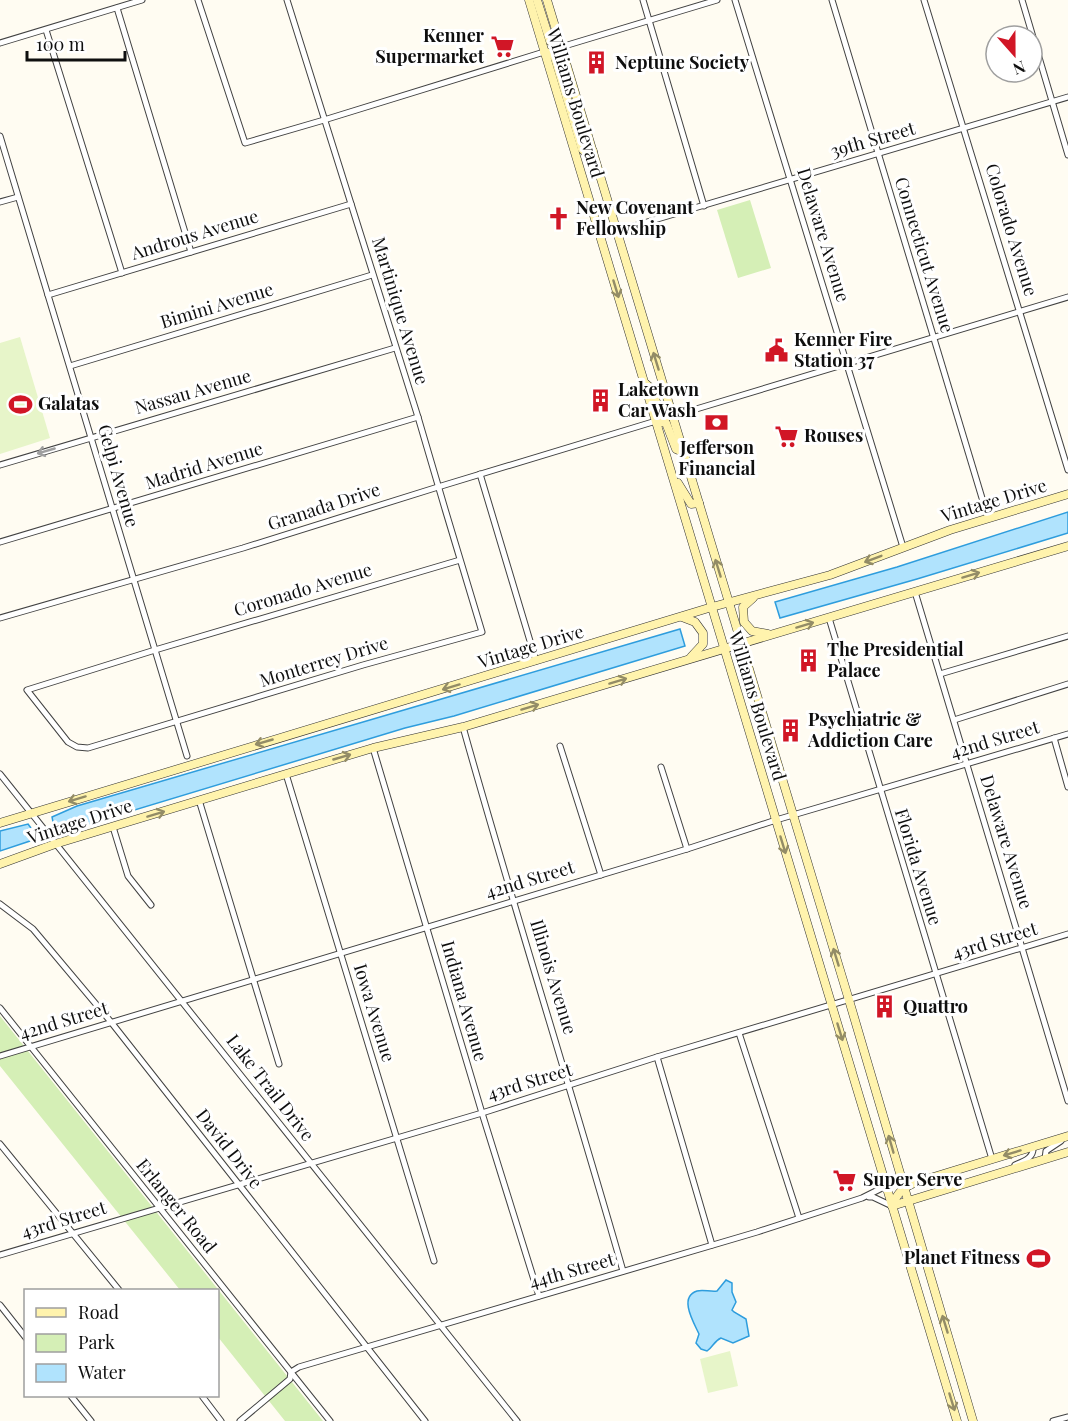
<svg xmlns="http://www.w3.org/2000/svg" width="1068" height="1421" font-family="'Playfair Display',serif">
	<style>
		.green { fill: #d5efb6 }
		.pitch { fill: #e7f5c9 }
		.water { fill: #b0e3fd; stroke: #2e9ddd; stroke-width: 1.5 }
		.lines { fill: none; stroke-linecap: round; stroke-linejoin: round }
		.street-casing { stroke: #424242; stroke-width: 7 }
		.secondary-casing { stroke: #313131; stroke-width: 9 }
		.street { stroke: #fff; stroke-width: 5 }
		.secondary { stroke: #fff3ad; stroke-width: 8 }
		.oneway { stroke: #938c66 }
		.oneway2 { stroke: #9f9f9f }
		.labels { text-anchor: middle; stroke-width: 6; stroke-linejoin: round; paint-order: stroke }
		.poi-label { font-size: 18px; font-weight: bold; fill: #0f0f0f; stroke: #fff; text-anchor: start }
		.street-label { font-size: 18px; fill: #0f0f0f; stroke: #fff }
	</style>
	<rect width="100%" height="100%" fill="#fffcf2"/>
	<g class="green">
		<path d="M750,200L771,268L738,278L717,210Z"/>
		<path d="M0,1016L323,1421H285L218,1337V1290H180L0,1066Z"/>
	</g>
	<g class="pitch">
		<path d="M20,337L50,438L0,454V343Z"/>
		<path d="M730,1351L738,1386L708,1393L700,1359Z"/>
	</g>
	<g class="water">
		<path d="M1068,512V533L917,579L780,618L775,602L897,567Z"/>
		<path d="M680,629L685,646L454,716L405,728L62,832L53,822L52,817L77,806Z"/>
		<path d="M28,824L37,836L30,841L0,851V831Z"/>
		<path d="M726,1280L732,1283V1292L736,1302L732,1310L734,1312L746,1319L749,1336L733,1343L721,1338C714,1341 713,1347 707,1351L701,1349L696,1343L699,1334C694,1323 678,1297 697,1291C703,1289 710,1292 717,1291Z"/>
	</g>
	<g class="lines">
		<defs>
			<g id="street">
				<path d="M198,0L245,143L324,120L544,52"/>
				<path d="M287,0L418,417C439,489 460,560 482,632L363,665L88,748L77,747L68,742L27,690L155,650L460,560"/>
				<path d="M643,0L704,206"/>
				<path d="M735,0L903,547"/>
				<path d="M832,0L988,518"/>
				<path d="M924,0L1068,470"/>
				<path d="M1022,0L1068,155"/>
				<path d="M117,8L191,252"/>
				<path d="M46,30L122,273"/>
				<path d="M0,43L142,0"/>
				<path d="M561,47L717,0"/>
				<path d="M0,136L187,756"/>
				<path d="M0,202L18,197"/>
				<path d="M600,236L1068,97"/>
				<path d="M48,295L351,204"/>
				<path d="M70,366L372,275"/>
				<path d="M673,416L1068,297"/>
				<path d="M0,465L395,348"/>
				<path d="M480,474L536,661"/>
				<path d="M0,542L418,417"/>
				<path d="M915,592L1068,1101"/>
				<path d="M0,618L243,548L438,487L656,421"/>
				<path d="M829,618L992,1159"/>
				<path d="M940,674L1068,636"/>
				<path d="M954,720L1068,684"/>
				<path d="M463,727C514,909 571,1089 623,1271"/>
				<path d="M1054,738L1068,787"/>
				<path d="M560,746L601,875"/>
				<path d="M373,748L482,1113L539,1296"/>
				<path d="M661,767L687,849"/>
				<path d="M0,774L517,1421"/>
				<path d="M286,774L434,1261"/>
				<path d="M199,800L279,1064"/>
				<path d="M113,827L128,876L151,905"/>
				<path d="M0,904L33,929L111,1022L425,1421"/>
				<path d="M0,1008L330,1421"/>
				<path d="M739,1033L799,1218"/>
				<path d="M0,1056L687,849L776,820L1068,734"/>
				<path d="M657,1057L712,1245"/>
				<path d="M0,1144L119,1290"/>
				<path d="M1045,1159L1046,1151L1061,1141"/>
				<path d="M1015,1165C1024,1161 1034,1158 1033,1147"/>
				<path d="M940,1189L950,1182L955,1171"/>
				<path d="M869,1197H873L892,1206"/>
				<path d="M0,1255L482,1113L657,1057L1068,934"/>
				<path d="M0,1305L26,1338"/>
				<path d="M71,1396L91,1421"/>
				<path d="M202,1396L221,1421"/>
				<path d="M240,1421L290,1379L291,1372L299,1367L757,1232L862,1198L886,1186"/>
				<path d="M1053,1421L1068,1417"/>
			</g>
			<g id="secondary">
				<path d="M529,0L957,1421"/>
				<path d="M537,0L550,41L561,47"/>
				<path d="M547,0L849,1000L973,1421"/>
				<path d="M544,52L552,54L555,58L582,149L585,152L593,151"/>
				<path d="M646,384L652,389L660,414L664,416H673"/>
				<path d="M656,421L666,423L676,449L683,452"/>
				<path d="M678,483L691,504L699,503"/>
				<path d="M753,598L743,607L744,622L752,631L768,634"/>
				<path d="M682,617L695,622L703,633V644L691,657"/>
				<path d="M0,823L712,607L830,575L950,530L1068,494"/>
				<path d="M0,864L55,844L286,774L373,748L463,727L1068,546"/>
				<path d="M892,1205C898,1193 902,1188 914,1183L1068,1136"/>
				<path d="M892,1206L1068,1152"/>
			</g>
		</defs>
		<use href="#street" class="street-casing"/>
		<use href="#secondary" class="secondary-casing"/>
		<use href="#street" class="street"/>
		<use href="#secondary" class="secondary"/>
	</g>
	<defs><path id="oneway-shaft" d="M-6 0H5M1.5-3L5.5 0L1.5 3" fill="none" stroke-width="1.6" stroke-linecap="round" stroke-linejoin="round" transform="scale(1.5)"/></defs>
	<g class="oneway">
		<use href="#oneway-shaft" transform="translate(616 289) rotate(73)"/>
		<use href="#oneway-shaft" transform="translate(656 361) rotate(-107)"/>
		<use href="#oneway-shaft" transform="translate(873 559) rotate(159)"/>
		<use href="#oneway-shaft" transform="translate(718 568) rotate(-107)"/>
		<use href="#oneway-shaft" transform="translate(971 575) rotate(-17)"/>
		<use href="#oneway-shaft" transform="translate(805 625) rotate(-17)"/>
		<use href="#oneway-shaft" transform="translate(618 681) rotate(-17)"/>
		<use href="#oneway-shaft" transform="translate(451 687) rotate(163)"/>
		<use href="#oneway-shaft" transform="translate(530 707) rotate(-17)"/>
		<use href="#oneway-shaft" transform="translate(264 742) rotate(164)"/>
		<use href="#oneway-shaft" transform="translate(342 757) rotate(-16)"/>
		<use href="#oneway-shaft" transform="translate(77 799) rotate(163)"/>
		<use href="#oneway-shaft" transform="translate(156 814) rotate(-17)"/>
		<use href="#oneway-shaft" transform="translate(783 845) rotate(73)"/>
		<use href="#oneway-shaft" transform="translate(836 957) rotate(-107)"/>
		<use href="#oneway-shaft" transform="translate(840 1032) rotate(73)"/>
		<use href="#oneway-shaft" transform="translate(891 1144) rotate(-106)"/>
		<use href="#oneway-shaft" transform="translate(1012 1153) rotate(163)"/>
		<use href="#oneway-shaft" transform="translate(945 1324) rotate(-107)"/>
		<use href="#oneway-shaft" transform="translate(952 1402) rotate(73)"/>
	</g>
	<use class="oneway2" href="#oneway-shaft" transform="translate(46 451) rotate(164)"/>
	<defs>
		<symbol id="supermarket-bare" viewBox="-9 -9 18 18"><path d="M-6-5.5h2.5l.6 2H6L4.5 2H-2.5L-4.4-4H-6ZM-1.5 3.2a1.3 1.3 0 1 0 .1 0ZM3 3.2a1.3 1.3 0 1 0 .1 0Z" fill="#d11626" stroke="#fff" stroke-width="2.5" paint-order="stroke"/></symbol>
		<symbol id="building-bare" viewBox="-9 -9 18 18"><path d="M-4-6H4V6H1V3H-1V6H-4ZM-2.5-4.3h1.7v1.8h-1.7ZM.8-4.3h1.7v1.8H.8ZM-2.5-1h1.7V.8h-1.7ZM.8-1h1.7V.8H.8Z" fill="#d11626" stroke="#fff" stroke-width="2.5" paint-order="stroke"/></symbol>
		<symbol id="church-bare" viewBox="-9 -9 18 18"><path d="M-1.2-6h2.4v3.5h3.3v2.4h-3.3V6h-2.4V-.1h-3.3v-2.4h3.3Z" fill="#d11626" stroke="#fff" stroke-width="2.5" paint-order="stroke"/></symbol>
		<symbol id="civic-bare" viewBox="-9 -9 18 18"><path d="M-.6-6.5H3V-4.5H.6V-3L4-1V1h2V6H-6V1h2V-1L-.6-3ZM-1.2 2.5V6h2.4V2.5Z" fill="#d11626" stroke="#fff" stroke-width="2.5" paint-order="stroke"/></symbol>
		<symbol id="stadium-bare" viewBox="-9 -9 18 18"><path d="M0-5a6.5 5 0 1 0 0 10a6.5 5 0 1 0 0-10ZM-3.5-1.8h7v3.6h-7Z" fill="#d11626" stroke="#fff" stroke-width="2.5" paint-order="stroke"/></symbol>
		<symbol id="bank-bare" viewBox="-9 -9 18 18"><path d="M-6-4H6V4H-6ZM0-2.3a2.3 2.3 0 1 0 0 4.6a2.3 2.3 0 1 0 0-4.6Z" fill="#d11626" stroke="#fff" stroke-width="2.5" paint-order="stroke"/></symbol>
	</defs>
	<g fill-rule="evenodd">
		<use href="#supermarket-bare" x="486" y="30" width="33" height="33"/>
		<use href="#building-bare" x="580" y="46" width="33" height="33"/>
		<use href="#church-bare" x="542" y="202" width="33" height="33"/>
		<use href="#civic-bare" x="760" y="334" width="33" height="33"/>
		<use href="#building-bare" x="584" y="384" width="33" height="33"/>
		<use href="#stadium-bare" x="4" y="388" width="33" height="33"/>
		<use href="#bank-bare" x="700" y="406" width="33" height="33"/>
		<use href="#supermarket-bare" x="770" y="420" width="33" height="33"/>
		<use href="#building-bare" x="792" y="644" width="33" height="33"/>
		<use href="#building-bare" x="774" y="714" width="33" height="33"/>
		<use href="#building-bare" x="868" y="990" width="33" height="33"/>
		<use href="#supermarket-bare" x="828" y="1164" width="33" height="33"/>
		<use href="#stadium-bare" x="1022" y="1242" width="33" height="33"/>
	</g>
	<g class="labels">
		<g class="poi-label">
			<text x="484" y="42" text-anchor="end">Kenner<tspan x="484" dy="21">Supermarket</tspan></text>
			<text x="615" y="69">Neptune Society</text>
			<text x="576" y="214">New Covenant<tspan x="576" dy="21">Fellowship</tspan></text>
			<text x="794" y="346">Kenner Fire<tspan x="794" dy="21">Station 37</tspan></text>
			<text x="618" y="396">Laketown<tspan x="618" dy="21">Car Wash</tspan></text>
			<text x="38" y="410">Galatas</text>
			<text x="804" y="442">Rouses</text>
			<text x="717" y="454" text-anchor="middle">Jefferson<tspan x="717" dy="21">Financial</tspan></text>
			<text x="827" y="656">The Presidential<tspan x="827" dy="21">Palace</tspan></text>
			<text x="808" y="726">Psychiatric &amp;<tspan x="808" dy="21">Addiction Care</tspan></text>
			<text x="903" y="1013">Quattro</text>
			<text x="863" y="1186">Super Serve</text>
			<text x="1020" y="1264" text-anchor="end">Planet Fitness</text>
		</g>
		<g class="street-label">
			<text transform="translate(575 103) rotate(73)" y="6">Williams Boulevard</text>
			<text transform="translate(873 140) rotate(-16)" y="6">39th Street</text>
			<text transform="translate(1011 230) rotate(73)" y="6">Colorado Avenue</text>
			<text transform="translate(195 235) rotate(-17)" y="6">Androus Avenue</text>
			<text transform="translate(823 235) rotate(73)" y="6">Delaware Avenue</text>
			<text transform="translate(924 255) rotate(73)" y="6">Connecticut Avenue</text>
			<text transform="translate(217 306) rotate(-17)" y="6">Bimini Avenue</text>
			<text transform="translate(400 311) rotate(73)" y="6">Martinique Avenue</text>
			<text transform="translate(193 392) rotate(-16)" y="6">Nassau Avenue</text>
			<text transform="translate(204 466) rotate(-17)" y="6">Madrid Avenue</text>
			<text transform="translate(118 476) rotate(74)" y="6">Gelpi Avenue</text>
			<text transform="translate(994 501) rotate(-17)" y="6">Vintage Drive</text>
			<text transform="translate(324 507) rotate(-18)" y="6">Granada Drive</text>
			<text transform="translate(303 590) rotate(-17)" y="6">Coronado Avenue</text>
			<text transform="translate(531 647) rotate(-17)" y="6">Vintage Drive</text>
			<text transform="translate(324 662) rotate(-17)" y="6">Monterrey Drive</text>
			<text transform="translate(757 706) rotate(73)" y="6">Williams Boulevard</text>
			<text transform="translate(995 740) rotate(-17)" y="6">42nd Street</text>
			<text transform="translate(80 822) rotate(-18)" y="6">Vintage Drive</text>
			<text transform="translate(1006 842) rotate(73)" y="6">Delaware Avenue</text>
			<text transform="translate(918 867) rotate(73)" y="6">Florida Avenue</text>
			<text transform="translate(530 880) rotate(-17)" y="6">42nd Street</text>
			<text transform="translate(995 941) rotate(-17)" y="6">43rd Street</text>
			<text transform="translate(553 977) rotate(73)" y="6">Illinois Avenue</text>
			<text transform="translate(464 1001) rotate(74)" y="6">Indiana Avenue</text>
			<text transform="translate(374 1013) rotate(73)" y="6">Iowa Avenue</text>
			<text transform="translate(64 1021) rotate(-17)" y="6">42nd Street</text>
			<text transform="translate(530 1082) rotate(-17)" y="6">43rd Street</text>
			<text transform="translate(270 1088) rotate(52)" y="6">Lake Trail Drive</text>
			<text transform="translate(229 1149) rotate(52)" y="6">David Drive</text>
			<text transform="translate(176 1206) rotate(51)" y="6">Erlanger Road</text>
			<text transform="translate(64 1220) rotate(-17)" y="6">43rd Street</text>
			<text transform="translate(572 1271) rotate(-16)" y="6">44th Street</text>
		</g>
	</g>
	<rect x="24" y="1289" width="195" height="108" fill="#ffffff" stroke="#9f9f9f" stroke-width="1.5"/>
	<rect x="36" y="1308" width="30" height="9" fill="#fff3ad" stroke="#9f9f9f" stroke-width="1.5"/>
	<text x="78" y="1319" font-size="18" fill="#0f0f0f">Road</text>
	<rect x="36" y="1334" width="30" height="18" fill="#d5efb6" stroke="#9f9f9f" stroke-width="1.5"/>
	<text x="78" y="1349" font-size="18" fill="#0f0f0f">Park</text>
	<rect x="36" y="1364" width="30" height="18" fill="#b0e3fd" stroke="#9f9f9f" stroke-width="1.5"/>
	<text x="78" y="1379" font-size="18" fill="#0f0f0f">Water</text>
	<g transform="translate(1014 54) rotate(159)"><circle r="28" fill="#ffffff" stroke="#9f9f9f" stroke-width="1.5"/>
	<path d="M0-4.5L10 22L0 15L-10 22Z" fill="#d11626"/>
	<text y="-9" font-size="16" font-weight="bold" text-anchor="middle" fill="#0f0f0f">N</text>
	</g>
	<path d="M27 51v9h98v-9" fill="none" stroke="#0f0f0f" stroke-width="3"/>
	<text x="36" y="51" font-size="18" fill="#0f0f0f" stroke="#ffffff" stroke-width="4.5" paint-order="stroke">100 m</text>
</svg>
